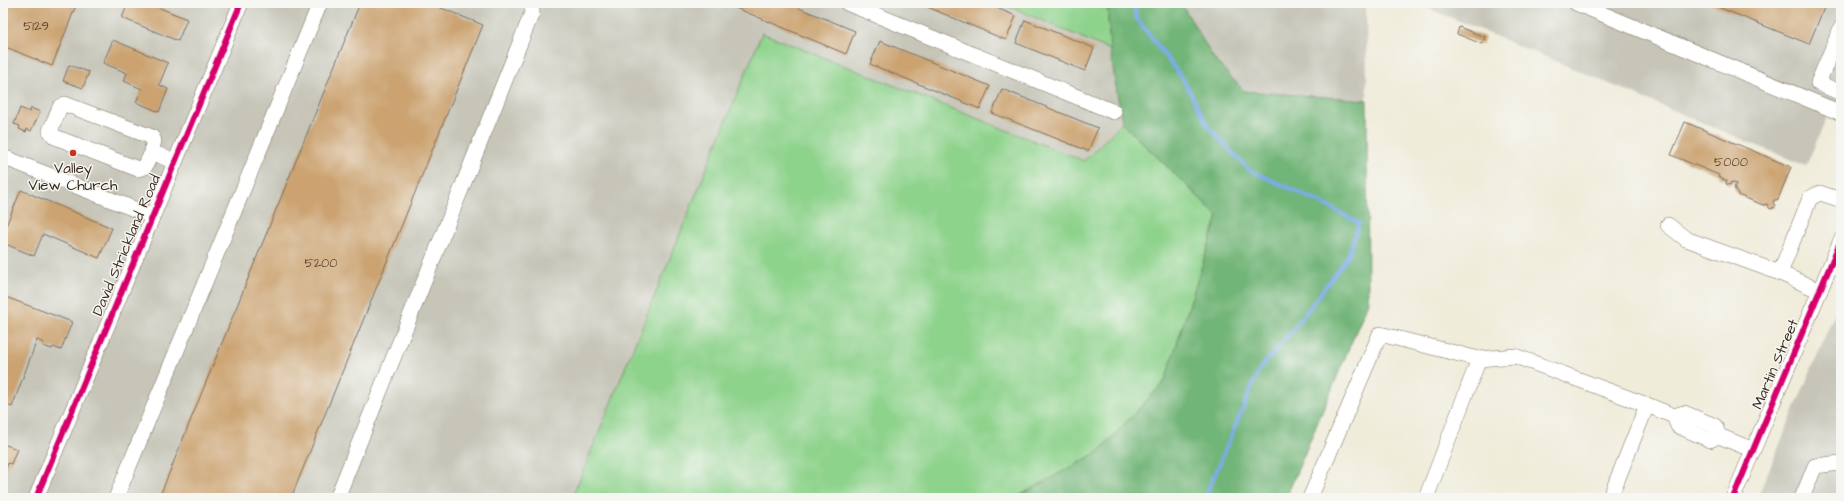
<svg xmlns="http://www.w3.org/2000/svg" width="1844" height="501" font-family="'Architects Daughter',sans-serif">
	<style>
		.industrial { fill: #c6c5b8 }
		.green { fill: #8ed38c; stroke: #647e55 }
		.forest { fill: #72b578; stroke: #56704b }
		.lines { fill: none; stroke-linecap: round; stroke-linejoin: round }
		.stream { stroke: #7dace7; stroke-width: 4 }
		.building { fill: #cba270 }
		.minor-casing { stroke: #7a6e60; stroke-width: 16 }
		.minor { stroke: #fff; stroke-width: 15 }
		.cycleway-casing { stroke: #f6f6f2; stroke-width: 8 }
		.cycleway { stroke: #d6006c; stroke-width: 6 }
		.poi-dot { fill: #c8321e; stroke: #f6f6f2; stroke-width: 1.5 }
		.labels { text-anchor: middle; stroke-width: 3; stroke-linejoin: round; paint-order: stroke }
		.number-label { font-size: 13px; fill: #5f4832 }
		.poi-label { font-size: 15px; fill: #3b2a1e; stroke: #f6f6f2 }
		.street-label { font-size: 15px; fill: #3b2a1e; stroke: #f6f6f2 }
	</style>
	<rect width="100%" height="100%" fill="#f6f6f2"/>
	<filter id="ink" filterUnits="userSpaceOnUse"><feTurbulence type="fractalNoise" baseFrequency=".025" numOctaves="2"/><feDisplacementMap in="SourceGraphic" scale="8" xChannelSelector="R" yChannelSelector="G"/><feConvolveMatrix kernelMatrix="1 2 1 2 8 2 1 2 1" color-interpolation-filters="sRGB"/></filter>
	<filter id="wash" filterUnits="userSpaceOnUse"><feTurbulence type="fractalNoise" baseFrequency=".012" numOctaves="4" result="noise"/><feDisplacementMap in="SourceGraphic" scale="16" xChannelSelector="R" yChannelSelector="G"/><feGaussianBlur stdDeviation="0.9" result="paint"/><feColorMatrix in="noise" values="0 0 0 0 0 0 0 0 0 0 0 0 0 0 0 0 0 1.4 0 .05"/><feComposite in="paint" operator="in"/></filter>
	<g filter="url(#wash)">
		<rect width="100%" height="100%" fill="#f0ecda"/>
		<g class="industrial">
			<path d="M3,3H1002L1110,50L1122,123L1085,161L762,33L572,498H3Z"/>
			<path d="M1181,3H1366L1367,100L1244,91L1214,59Z"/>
			<path d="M1416,3H1841V104L1834,101L1806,166Z"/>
			<path d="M1841,299V498H1757Z"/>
		</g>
		<g class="green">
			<path d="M1002,3H1107L1110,50Z"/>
			<path d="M762,33L1084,161L1122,123L1218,216L1165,381L1098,452L1015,498H572Z"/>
		</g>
		<path class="forest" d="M1107,3H1181L1214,59L1244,91L1367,100L1368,303L1286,498H1015L1098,452L1165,381L1218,216L1122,123L1110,50Z"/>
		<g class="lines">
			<path class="stream" d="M1133,3L1137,19L1183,79L1208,126L1249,170L1324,204L1359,223L1348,256L1300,321L1259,370L1205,498"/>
		</g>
		<g id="blocks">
			<g class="building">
				<path d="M3,3H77L52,66L3,46Z"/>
				<path d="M128,3H148L187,19L178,41L122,18Z"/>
				<path d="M360,3H429L483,25L291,498H159Z"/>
				<path d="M738,3H787L855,31L846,54L736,8Z"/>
				<path d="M918,3H984L1016,16L1006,40Z"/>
				<path d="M1708,3H1826L1809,44Z"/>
				<path d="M1025,20L1094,48L1085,71L1016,43Z"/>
				<path d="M1459,27L1485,37L1482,44L1457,34Z"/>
				<path d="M113,40L168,63L159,85L168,89L159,112L136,102L142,89L124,81L127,73L103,63Z"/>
				<path d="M880,41L990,86L980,109L870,64Z"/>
				<path d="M69,65L89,72L83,88L63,81Z"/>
				<path d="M1002,89L1098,128L1088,151L992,113Z"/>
				<path d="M20,108L30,112L31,108L40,112L31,131L27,129L26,132L19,129L20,126L14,124Z"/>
				<path d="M1685,122L1791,167L1778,199L1773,201L1775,207L1770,209L1767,204L1763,205L1738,195L1734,188L1736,184L1731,182L1730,185L1726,184L1727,181L1718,177L1719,175L1671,155Z"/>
				<path d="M21,190L112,228L99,258L43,234L34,256L3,243V233Z"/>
				<path d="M3,296L72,322L61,350L53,347L52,349L43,346L44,343L37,340L12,407L3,403Z"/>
				<path d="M3,444L17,449L11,464L8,463L3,476Z"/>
			</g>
		</g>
	</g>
	<g filter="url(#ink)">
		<use href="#blocks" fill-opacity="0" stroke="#7a6e60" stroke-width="1"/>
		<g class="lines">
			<defs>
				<g id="minor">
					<path d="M847,3L1114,112"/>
					<path d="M1576,3L1841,113"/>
					<path d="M1841,28L1818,83L1841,93"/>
					<path d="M154,153L150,156L145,167L138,169L55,137L50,131L60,107L65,104L152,137L154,141L152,148L154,153L175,162"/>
					<path d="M3,157L152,216"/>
					<path d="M1668,225L1686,239L1780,273L1810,198L1820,193L1841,200"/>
					<path d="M1780,273L1820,291"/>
					<path d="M1479,359L1515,356L1647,405L1610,498"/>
					<path d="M1647,405L1674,416L1684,413L1715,426L1719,436L1753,450"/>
					<path d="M1674,416L1678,426L1710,440L1719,436"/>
					<path d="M36,498L241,3"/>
					<path d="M116,498L320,3"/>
					<path d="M337,498L532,13V3"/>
					<path d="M1310,498L1380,334L1479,359L1426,498"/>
					<path d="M1733,498L1841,240"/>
					<path d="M1802,498L1815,466L1841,463"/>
				</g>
			</defs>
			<use href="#minor" class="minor-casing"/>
			<use href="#minor" class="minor"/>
			<defs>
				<g id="cycleway">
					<path d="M36,498L241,3"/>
					<path d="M1733,498L1841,240"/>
				</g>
			</defs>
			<use href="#cycleway" class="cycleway-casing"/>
			<use href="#cycleway" class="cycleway"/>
		</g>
	</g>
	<circle class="poi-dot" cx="73" cy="153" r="4"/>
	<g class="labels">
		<g class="number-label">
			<text x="36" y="30">5129</text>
			<text x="1731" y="166">5000</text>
			<text x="321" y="267">5200</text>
		</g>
		<g class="poi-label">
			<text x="73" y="173">Valley<tspan x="73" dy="17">View Church</tspan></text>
		</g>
		<g class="street-label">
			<text transform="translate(126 245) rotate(-67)" y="5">David Strickland Road</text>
			<text transform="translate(1775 364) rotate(-67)" y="5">Martin Street</text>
		</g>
	</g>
	<rect width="1844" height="501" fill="none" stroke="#f6f6f2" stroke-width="16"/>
</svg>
